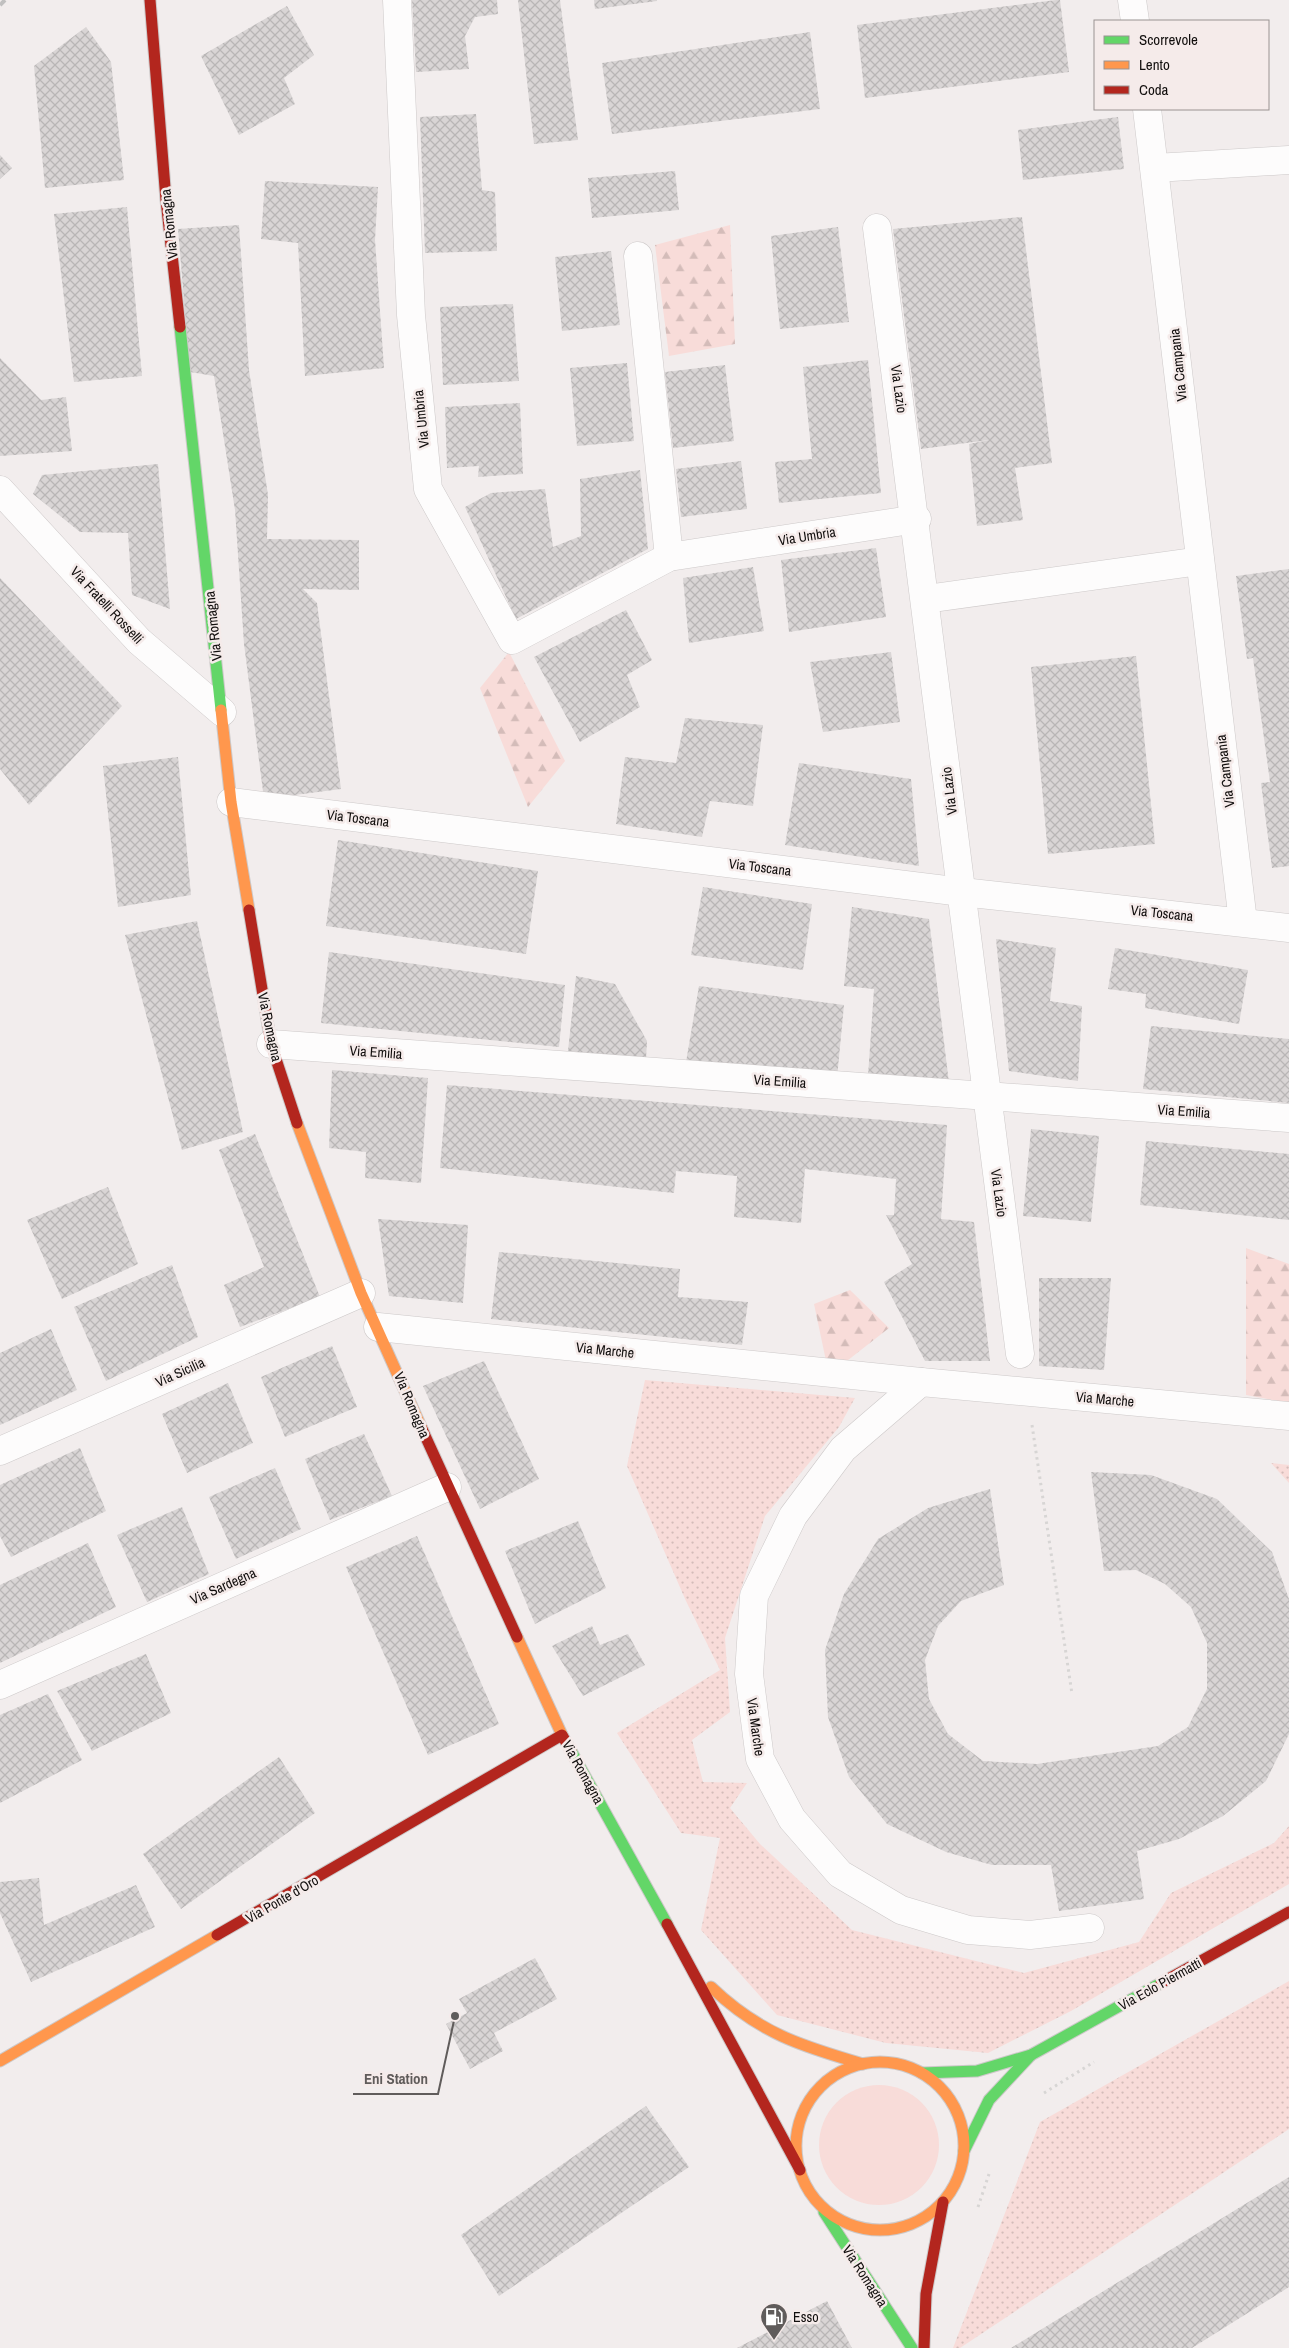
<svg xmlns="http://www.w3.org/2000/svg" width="1289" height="2348" font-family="'Archivo Narrow',sans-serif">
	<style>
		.grass { fill: url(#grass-dots) }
		.forest { fill: url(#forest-firs) }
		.garden { fill: #f8dcd9 }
		.building { fill: url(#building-cross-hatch) }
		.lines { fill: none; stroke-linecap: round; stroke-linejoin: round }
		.street-casing { stroke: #cdc9c9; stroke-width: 29 }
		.fast-casing { stroke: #cdc9c9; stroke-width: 13 }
		.slow-casing { stroke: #cdc9c9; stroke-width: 13 }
		.jam-casing { stroke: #cdc9c9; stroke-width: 13 }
		.path { stroke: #d7d5d4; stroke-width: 3; stroke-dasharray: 2.5 4; stroke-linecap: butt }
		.street { stroke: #fdfcfc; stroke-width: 28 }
		.fast { stroke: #63d668; stroke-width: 11 }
		.slow { stroke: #ff974d; stroke-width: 11 }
		.jam { stroke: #b3261e; stroke-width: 11 }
		.rail { stroke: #c1c0c0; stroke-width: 4; stroke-dasharray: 10 5; stroke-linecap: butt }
		.labels { text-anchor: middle; stroke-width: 5; stroke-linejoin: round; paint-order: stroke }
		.street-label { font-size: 14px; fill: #110e0d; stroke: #f5ebea }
		.poi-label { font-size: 14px; fill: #110e0d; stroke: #f5ebea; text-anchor: start }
		.leader { fill: none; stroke: #605c5b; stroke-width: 2 }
		.callout-dot { fill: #605c5b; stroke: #f5ebea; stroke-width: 2 }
		.callout-label { font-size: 15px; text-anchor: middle; font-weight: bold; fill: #605c5b; stroke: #f5ebea; stroke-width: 5; stroke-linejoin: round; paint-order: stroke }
	</style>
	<defs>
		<pattern id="grass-dots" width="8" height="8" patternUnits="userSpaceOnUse" patternTransform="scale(1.25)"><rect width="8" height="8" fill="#f8dcd9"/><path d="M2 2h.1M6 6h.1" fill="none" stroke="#d4bcb9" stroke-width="1.8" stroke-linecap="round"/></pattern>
		<pattern id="forest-firs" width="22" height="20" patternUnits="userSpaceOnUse" patternTransform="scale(1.25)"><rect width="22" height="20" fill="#f8dcd9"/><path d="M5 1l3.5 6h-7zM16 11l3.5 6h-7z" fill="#d4bcb9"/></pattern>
		<pattern id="building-cross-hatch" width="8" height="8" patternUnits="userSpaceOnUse" patternTransform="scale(1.25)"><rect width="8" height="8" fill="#d9d5d5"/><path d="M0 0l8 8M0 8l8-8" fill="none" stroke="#b9b6b6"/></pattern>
	</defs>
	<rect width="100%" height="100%" fill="#f2eded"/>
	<g class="grass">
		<path d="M645,1380L855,1398L839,1427L765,1516L725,1638L730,1712L692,1740L703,1782L747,1783L730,1808L760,1844L852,1930L1024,1973L1139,1942L1171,1893L1274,1843L1289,1826V1884L1071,2011L988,2053L886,2043L777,2015L701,1930L720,1838L681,1833L617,1733L720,1670L686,1601L627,1466Z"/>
		<path d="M1271,1463L1289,1465V1483Z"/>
		<path d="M1289,1981V2129L960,2348H953L1040,2122Z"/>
	</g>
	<g class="forest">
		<path d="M730,225L735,344L669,356L655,245Z"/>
		<path d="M509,652L565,761L528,807L480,688Z"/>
		<path d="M1246,1248L1289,1264V1403L1246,1395Z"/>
		<path d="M850,1290L889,1328L829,1375L814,1304Z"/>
	</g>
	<circle class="garden" cx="879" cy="2145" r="60"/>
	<g class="building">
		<path d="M412,0H497L498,14L475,17L465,36L469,69L416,72Z"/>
		<path d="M518,0H560L578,140L534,144Z"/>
		<path d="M594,0H657V1L595,9Z"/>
		<path d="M1056,0H1060L1069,72L865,98L857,25Z"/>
		<path d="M287,6L314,55L284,78L295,104L239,135L201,56Z"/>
		<path d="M86,27L111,62L124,180L45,188L34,66Z"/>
		<path d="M810,32L820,109L612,134L602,63Z"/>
		<path d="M476,114L482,190L495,192L497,251L425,253L420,117Z"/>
		<path d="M1118,117L1124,169L1023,180L1018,130Z"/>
		<path d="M0,155L12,168L0,179Z"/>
		<path d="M675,171L679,210L592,218L588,178Z"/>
		<path d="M265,181L378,187L375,240L384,368L305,376L298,243L261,239Z"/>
		<path d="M127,207L142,376L74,382L54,214Z"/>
		<path d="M1022,217L1052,463L1015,468L1023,520L977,526L969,444L989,440L921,449L893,229Z"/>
		<path d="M239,225L249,370L268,495L267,539L359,540V590L303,589L317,603L341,789L264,799L244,644L235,510L214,376L190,372L178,229Z"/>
		<path d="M838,227L849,322L780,329L771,236Z"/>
		<path d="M611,251L620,325L562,331L555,257Z"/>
		<path d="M513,304L519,381L443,385L440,307Z"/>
		<path d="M0,358L41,400L66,397L72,451L0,456Z"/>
		<path d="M868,360L881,493L779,503L775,462L812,459L803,367Z"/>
		<path d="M627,363L634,441L577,446L570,368Z"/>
		<path d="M725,365L734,441L673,448L665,372Z"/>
		<path d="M520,403L523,474L478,477L479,466L447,468L445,407Z"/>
		<path d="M741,461L747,509L681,517L676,469Z"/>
		<path d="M158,464L170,609L132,595L128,533L80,532L33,494L42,475Z"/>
		<path d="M640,470L648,549L516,619L465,507L491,493L545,489L553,547L581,536L580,479Z"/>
		<path d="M876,548L886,617L789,632L781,560Z"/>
		<path d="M753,567L764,631L689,643L683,578Z"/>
		<path d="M1289,569V866L1272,868L1261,783L1270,782L1253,658L1247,659L1236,576Z"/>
		<path d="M0,578L122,706L29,805L0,769Z"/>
		<path d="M626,610L652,660L627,675L640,707L580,742L534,657Z"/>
		<path d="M891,652L900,722L823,732L810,662Z"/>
		<path d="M1136,656L1155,844L1048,854L1031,667Z"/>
		<path d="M685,718L763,725L753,806L710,801L702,837L616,824L625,757L676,763Z"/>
		<path d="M178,757L191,895L118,907L103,766Z"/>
		<path d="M799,763L911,779L919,866L785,845Z"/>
		<path d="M338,840L538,871L526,954L326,926Z"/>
		<path d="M703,887L812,904L803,970L691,955Z"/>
		<path d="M852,907L929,919L949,1083L868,1076L874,989L844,986Z"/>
		<path d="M197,921L243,1132L182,1150L125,935Z"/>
		<path d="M996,939L1056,948L1050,1001L1082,1006L1078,1081L1009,1071Z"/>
		<path d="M1115,948L1248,970L1239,1024L1145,1008L1146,994L1108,989Z"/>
		<path d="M329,952L565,985L559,1047L321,1023Z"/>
		<path d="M576,976L615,984L647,1041L646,1059L568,1051Z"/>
		<path d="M699,986L844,1005L837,1078L686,1062Z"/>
		<path d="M1151,1026L1289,1039V1103L1143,1089Z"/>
		<path d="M332,1070L428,1078L421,1183L365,1178L366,1152L329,1148Z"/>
		<path d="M447,1085L947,1125L941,1219L974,1222L990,1361H925L884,1282L912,1264L886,1215H894L896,1179L805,1169L801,1223L734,1217L737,1176L676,1171L674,1193L440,1168Z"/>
		<path d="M1031,1129L1099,1136L1091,1222L1023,1216Z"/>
		<path d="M255,1134L320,1297L240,1327L224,1285L264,1267L219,1150Z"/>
		<path d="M1146,1141L1289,1154V1220L1140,1205Z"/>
		<path d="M108,1187L138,1264L62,1299L27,1220Z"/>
		<path d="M378,1219L468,1225L463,1303L389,1296Z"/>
		<path d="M499,1252L680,1269L678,1297L748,1302L742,1345L491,1319Z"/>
		<path d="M172,1265L198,1337L106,1381L74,1307Z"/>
		<path d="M1039,1278H1111L1104,1370L1039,1366Z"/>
		<path d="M51,1329L77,1390L0,1425V1353Z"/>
		<path d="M332,1346L357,1407L285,1437L261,1377Z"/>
		<path d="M484,1361L539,1479L480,1509L423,1386Z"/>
		<path d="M228,1383L253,1443L187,1473L162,1414Z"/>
		<path d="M364,1434L392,1496L330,1520L305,1459Z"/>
		<path d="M80,1448L106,1511L11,1557L0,1536V1485Z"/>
		<path d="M275,1468L301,1529L236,1559L209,1497Z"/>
		<path d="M1091,1472L1151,1475L1217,1499L1272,1552L1289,1599V1734L1266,1781L1223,1816L1179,1839L1137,1851L1144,1899L1059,1911L1051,1865H992L946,1852L887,1824L849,1777L828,1717L825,1650L844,1594L878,1539L928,1508L990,1489L1004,1585L961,1601L938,1626L925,1660L929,1699L948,1734L983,1761L1037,1764L1158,1746L1188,1727L1207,1689V1643L1191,1607L1165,1584L1136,1570L1104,1571Z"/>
		<path d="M182,1507L209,1574L147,1602L117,1535Z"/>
		<path d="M578,1521L606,1588L535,1624L505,1551Z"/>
		<path d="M417,1536L499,1724L428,1755L346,1567Z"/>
		<path d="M88,1543L116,1607L0,1663V1585Z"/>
		<path d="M592,1626L600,1645L628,1634L645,1665L583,1696L552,1646Z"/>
		<path d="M146,1654L171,1713L92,1751L57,1691Z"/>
		<path d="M48,1694L82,1760L0,1803V1715Z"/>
		<path d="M279,1757L315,1813L181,1909L143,1854Z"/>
		<path d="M39,1878L44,1925L136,1885L155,1927L31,1982L0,1913V1882Z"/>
		<path d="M535,1958L557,1999L494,2033L503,2051L470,2069L446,2024L467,2013L459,1999Z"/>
		<path d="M646,2106L689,2167L499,2296L461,2235Z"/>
		<path d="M1289,2177V2287L1192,2348H1011Z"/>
		<path d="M827,2301L852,2348H737Z"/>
	</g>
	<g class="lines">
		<defs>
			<g id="street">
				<path d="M397,0L411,315L428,489L512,640L669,557L917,519"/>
				<path d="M1132,0L1135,21"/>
				<path d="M1147,109L1243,922"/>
				<path d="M1155,168L1289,160"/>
				<path d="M877,228C928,603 971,979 1020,1354"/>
				<path d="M638,256L669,557"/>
				<path d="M0,490L139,641L222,712"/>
				<path d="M926,599L1200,561"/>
				<path d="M231,802L962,892L1289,928"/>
				<path d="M271,1044L1289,1118"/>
				<path d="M378,1327L921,1382L1289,1416"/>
				<path d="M921,1382L843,1449L793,1516L754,1596L749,1674L760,1759L792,1819L840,1874L901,1910L968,1930L1030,1935L1090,1928"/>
				<path d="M0,1451L361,1293"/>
				<path d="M0,1685L447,1487"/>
			</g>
			<g id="fast">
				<path d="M180,327L221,710"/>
				<path d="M571,1751L667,1924"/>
				<path d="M922,2073L977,2071L1031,2055L1161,1983"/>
				<path d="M964,2151L989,2100L1031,2055"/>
				<path d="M824,2212L912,2348"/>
			</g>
			<g id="slow">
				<path d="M221,710L231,802L249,910"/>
				<path d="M297,1123L361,1293L422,1429"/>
				<path d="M517,1637L562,1735"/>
				<path d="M711,1987C759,2033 801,2046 863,2064"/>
				<path d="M0,2061L217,1935"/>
				<circle cx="880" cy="2146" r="84"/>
			</g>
			<g id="jam">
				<path d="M150,0L166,200L180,327"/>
				<path d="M249,910L271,1044L297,1123"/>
				<path d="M422,1429L517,1637"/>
				<path d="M667,1924L800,2170"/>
				<path d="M217,1935L562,1735L571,1751"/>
				<path d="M1161,1983L1289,1912"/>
				<path d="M924,2348L926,2294L943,2202"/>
			</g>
		</defs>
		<use href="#street" class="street-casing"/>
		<use href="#fast" class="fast-casing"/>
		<use href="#slow" class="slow-casing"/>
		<use href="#jam" class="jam-casing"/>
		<g class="path">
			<path d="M1032,1425L1072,1694"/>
			<path d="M1044,2093L1094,2062"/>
			<path d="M978,2207L989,2174"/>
		</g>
		<use href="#street" class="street"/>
		<use href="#fast" class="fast"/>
		<use href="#slow" class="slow"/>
		<use href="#jam" class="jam"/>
		<path class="rail" d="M0,5L5,0"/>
	</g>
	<defs>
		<symbol id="fuel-pin" viewBox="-11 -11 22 30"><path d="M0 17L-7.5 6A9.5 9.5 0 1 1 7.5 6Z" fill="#605c5b" stroke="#f5ebea"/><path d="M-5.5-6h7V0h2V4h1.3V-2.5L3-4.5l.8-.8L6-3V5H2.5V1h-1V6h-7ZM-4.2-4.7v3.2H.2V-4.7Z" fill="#fff"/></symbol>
	</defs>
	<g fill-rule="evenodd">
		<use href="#fuel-pin" x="758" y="2301" width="32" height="43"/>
	</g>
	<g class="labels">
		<g class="street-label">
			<text transform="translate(169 224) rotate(-96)" y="5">Via Romagna</text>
			<text transform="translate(1178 365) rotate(-96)" y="5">Via Campania</text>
			<text transform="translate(899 389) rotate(82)" y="5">Via Lazio</text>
			<text transform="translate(421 419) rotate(-96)" y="5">Via Umbria</text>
			<text transform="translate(807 536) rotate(-9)" y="5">Via Umbria</text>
			<text transform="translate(107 605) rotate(47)" y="5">Via Fratelli Rosselli</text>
			<text transform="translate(213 626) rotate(-96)" y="5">Via Romagna</text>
			<text transform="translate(1225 771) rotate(-97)" y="5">Via Campania</text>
			<text transform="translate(949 791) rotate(-97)" y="5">Via Lazio</text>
			<text transform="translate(358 818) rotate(7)" y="5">Via Toscana</text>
			<text transform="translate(760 867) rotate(7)" y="5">Via Toscana</text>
			<text transform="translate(1162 913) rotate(6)" y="5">Via Toscana</text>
			<text transform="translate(270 1027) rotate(78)" y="5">Via Romagna</text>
			<text transform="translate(376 1052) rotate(4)" y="5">Via Emilia</text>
			<text transform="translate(780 1081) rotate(4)" y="5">Via Emilia</text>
			<text transform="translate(1184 1111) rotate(4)" y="5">Via Emilia</text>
			<text transform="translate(999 1193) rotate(82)" y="5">Via Lazio</text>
			<text transform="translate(605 1350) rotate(6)" y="5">Via Marche</text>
			<text transform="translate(180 1372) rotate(-24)" y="5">Via Sicilia</text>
			<text transform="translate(1105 1399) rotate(5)" y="5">Via Marche</text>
			<text transform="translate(412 1405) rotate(67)" y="5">Via Romagna</text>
			<text transform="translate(223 1586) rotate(-24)" y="5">Via Sardegna</text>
			<text transform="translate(756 1727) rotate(82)" y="5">Via Marche</text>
			<text transform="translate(583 1772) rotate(61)" y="5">Via Romagna</text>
			<text transform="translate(282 1899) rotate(-30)" y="5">Via Ponte d'Oro</text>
			<text transform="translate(1160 1984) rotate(-29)" y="5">Via Eclo Piermatti</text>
			<text transform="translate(865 2276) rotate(57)" y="5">Via Romagna</text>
		</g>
		<g class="poi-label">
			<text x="793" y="2322">Esso</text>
		</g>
	</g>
	<path class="leader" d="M455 2016L438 2094H353"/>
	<circle class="callout-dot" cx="455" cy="2016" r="5"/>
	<g class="callout-label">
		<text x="396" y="2084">Eni Station</text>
	</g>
	<rect x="1094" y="20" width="175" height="90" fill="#f5ebea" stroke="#9a9392"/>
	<rect x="1104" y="36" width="25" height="8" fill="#63d668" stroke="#9a9392"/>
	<text x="1139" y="45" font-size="15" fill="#110e0d">Scorrevole</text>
	<rect x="1104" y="61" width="25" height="8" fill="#ff974d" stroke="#9a9392"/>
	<text x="1139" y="70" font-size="15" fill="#110e0d">Lento</text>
	<rect x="1104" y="86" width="25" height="8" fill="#b3261e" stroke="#9a9392"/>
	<text x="1139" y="95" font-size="15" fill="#110e0d">Coda</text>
</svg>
